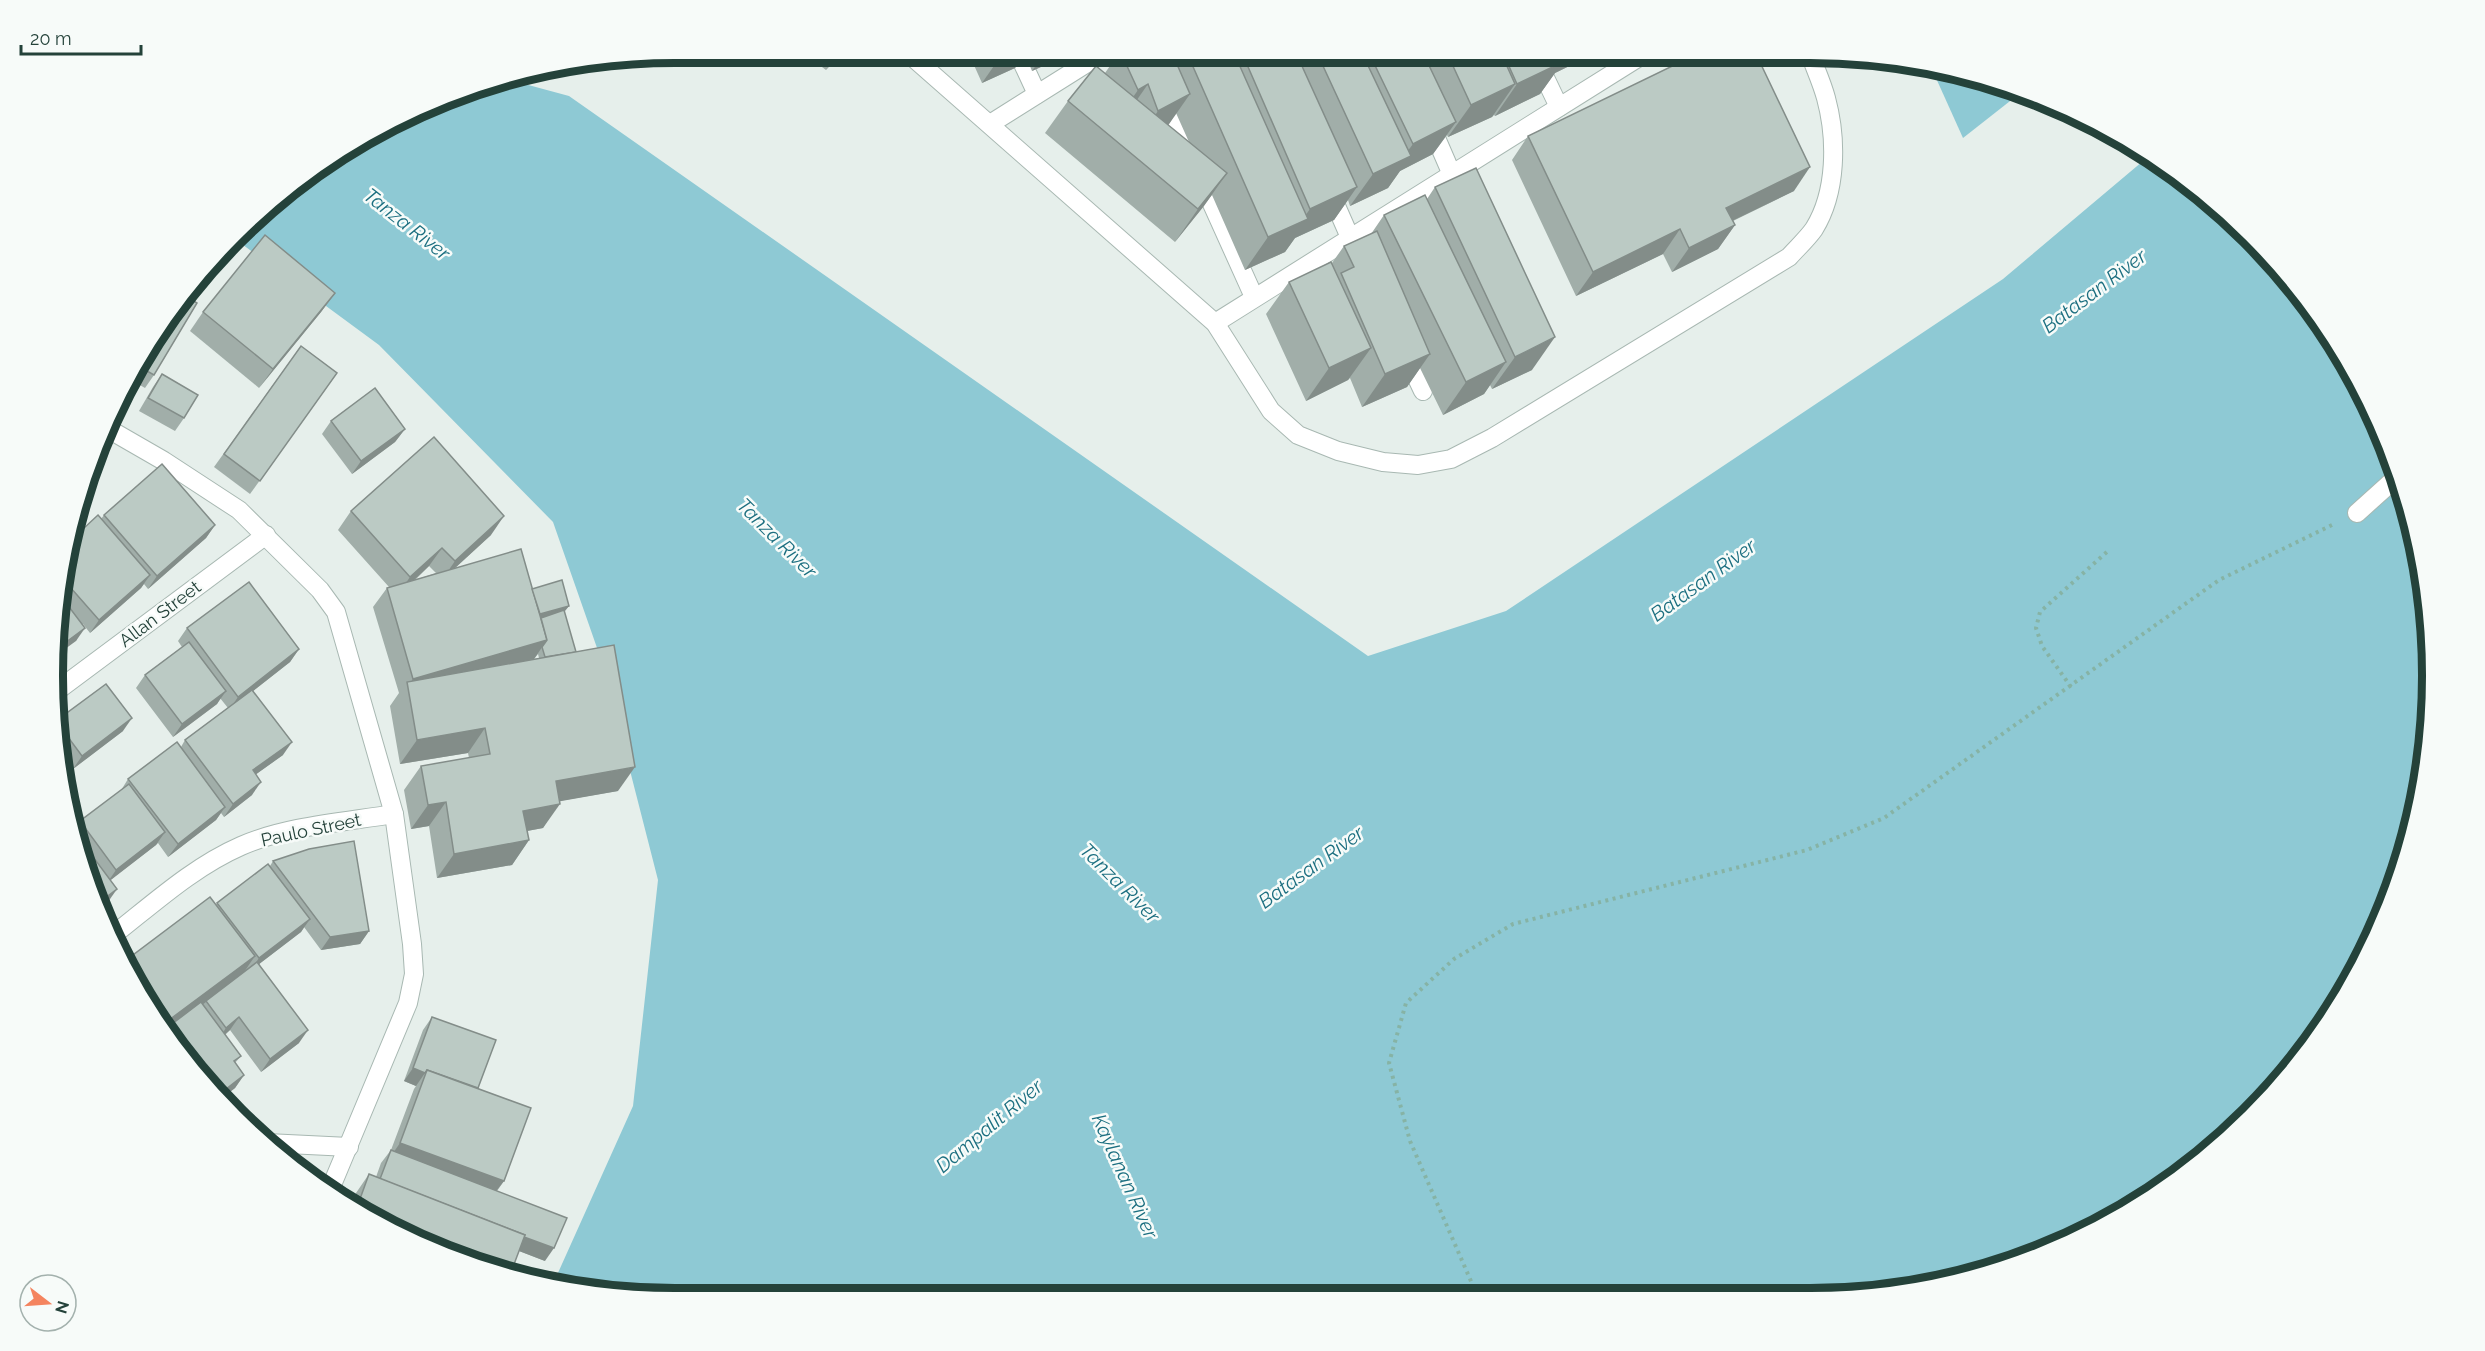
<svg xmlns="http://www.w3.org/2000/svg" width="2485" height="1351" font-family="Raleway,sans-serif">
	<style>
		.water { fill: #8ec9d4 }
		.lines { fill: none; stroke-linecap: round; stroke-linejoin: round }
		.minor-casing { stroke: #a8b8b2; stroke-width: 20 }
		.path { stroke: #86b3a5; stroke-width: 4; stroke-dasharray: 3 4.5; stroke-linecap: butt }
		.minor { stroke: #fff; stroke-width: 18 }
		.wall { fill: #a1aea9; fill-rule: evenodd }
		.shaded-wall { fill: #838d89 }
		.building { fill: #bbcac4; stroke: #838d89; stroke-width: 1.5 }
		.labels { text-anchor: middle; stroke-width: 5; stroke-linejoin: round; paint-order: stroke }
		.street-label { font-size: 18px; fill: #24423a; stroke: #f7fbf9 }
		.water-label { font-size: 20px; font-style: italic; fill: #1c6f80; stroke: #f7fbf9 }
		.rim { fill: none; stroke: #24423a; stroke-width: 8 }
	</style>
	<rect width="100%" height="100%" fill="#e6efeb"/>
	<g class="water">
		<path d="M1931,67L1971,74L2019,94L1963,138Z"/>
		<path d="M502,78L569,96L1368,656L1506,611L2003,279L2149,156L2220,207L2304,296L2368,400L2411,514L2431,634L2427,756L2400,875L2349,987L2250,1116L2155,1194L2010,1265L1890,1293L635,1297L553,1284L633,1106L658,880L603,665L553,522L379,345L235,239L296,181L364,136L475,86Z"/>
	</g>
	<g class="lines">
		<defs>
			<g id="minor">
				<path d="M908,53L1215,323L1271,411L1298,435L1338,451L1383,462L1418,465L1451,459L1492,438L1789,257C1797,248 1807,239 1814,229C1837,192 1837,139 1826,98C1822,83 1815,68 1810,54"/>
				<path d="M1018,53L1037,94"/>
				<path d="M1144,53L1254,297"/>
				<path d="M1537,61L1559,107"/>
				<path d="M990,124L1103,53"/>
				<path d="M1430,124L1456,184"/>
				<path d="M1330,192L1355,249"/>
				<path d="M1215,323L1644,54"/>
				<path d="M1406,355L1423,391"/>
				<path d="M105,427L164,461L239,510L320,590L336,612L394,814L412,944L414,974L408,1003L329,1192"/>
				<path d="M2357,513L2397,477"/>
				<path d="M54,693L266,535"/>
				<path d="M112,936C153,904 193,867 241,846C286,826 345,822 394,814"/>
				<path d="M267,1143L349,1147"/>
			</g>
		</defs>
		<use href="#minor" class="minor-casing"/>
		<g class="path">
			<path d="M2071,687L2042,646L2036,628L2040,612L2109,550"/>
			<path d="M1477,1295L1410,1141L1389,1063L1406,1003L1454,959L1513,924L1807,850L1884,818L2219,580L2332,525"/>
		</g>
		<use href="#minor" class="minor"/>
	</g>
	<g class="wall">
		<path d="M803,53H841L826,70Z"/>
		<path d="M955,53H1072L1032,71L1025,54L1015,68L982,83L969,54L958,59Z"/>
		<path d="M1119,53L1594,54L1555,73L1540,94L1495,116L1494,115L1492,117L1448,137L1447,135L1433,154L1400,171L1388,188L1350,206L1348,200L1334,220L1295,238L1285,252L1245,270L1212,195L1175,242L1045,133L1068,101L1105,73ZM1176,113L1189,142L1168,125Z"/>
		<path d="M1528,136L1794,191L1733,221L1735,225L1718,249L1672,272L1663,254L1576,296L1512,160Z"/>
		<path d="M1435,187L1532,370L1492,389L1490,385L1484,394L1443,415L1420,368L1407,387L1362,407L1350,378L1348,380L1306,401L1266,314L1289,282L1332,263L1344,246L1371,234L1384,215L1427,199Z"/>
		<path d="M335,293L321,312L259,388L190,331L203,312Z"/>
		<path d="M157,330L154,375L145,388L131,380Z"/>
		<path d="M301,346L337,373L250,494L214,467Z"/>
		<path d="M162,374L184,418L175,431L139,411L153,387Z"/>
		<path d="M331,421L405,429L395,442L352,474L322,434Z"/>
		<path d="M351,511L491,535L455,568L532,589L569,606L564,612L618,791L559,801L543,828L527,831L529,840L512,865L437,878L429,826L411,829L404,790L421,766L469,758L468,753L400,764L390,706L399,693L373,607L387,588L389,587L338,530ZM429,566L436,573L415,580ZM538,654L539,658L534,659Z"/>
		<path d="M104,515L215,525L206,538L148,589L144,584L141,588L90,633L83,624L76,641L54,634L69,542L101,519Z"/>
		<path d="M187,628L299,649L290,662L253,691L283,755L256,774L252,795L224,817L221,813L216,820L168,857L158,843L156,845L110,880L108,902L98,909L74,836L73,831L80,821L120,792L128,779L181,747L185,740L228,708L220,698L217,704L173,737L136,688L145,675L182,647L178,641Z"/>
		<path d="M56,721L123,731L73,769L59,751L55,723Z"/>
		<path d="M273,861L369,931L360,944L321,950L304,927L301,932L259,964L299,1043L261,1072L230,1030L225,1035L241,1056L235,1063L244,1075L235,1088L221,1099L207,1087L157,1021L217,903L270,866Z"/>
		<path d="M432,1017L478,1088L504,1181L497,1191L545,1261L519,1251L364,1215L351,1206L356,1193L369,1174L376,1177L381,1163L391,1150L414,1089L416,1086L404,1081L423,1030Z"/>
	</g>
	<g class="shaded-wall">
		<path d="M838,53H841L826,70Z"/>
		<path d="M962,53H970L958,59Z"/>
		<path d="M1003,53H1026L1015,68L982,83Z"/>
		<path d="M1045,53H1072L1032,71Z"/>
		<path d="M1568,54H1594L1555,73L1540,94L1495,116L1517,84L1561,63Z"/>
		<path d="M1148,84L1125,117L1115,123L1138,90Z"/>
		<path d="M1515,84L1492,117L1448,137L1471,105Z"/>
		<path d="M1190,94L1167,127L1136,143L1158,111Z"/>
		<path d="M1456,122L1433,154L1400,171L1388,188L1350,206L1373,174L1401,160L1413,144Z"/>
		<path d="M1810,167L1794,191L1709,232L1726,208Z"/>
		<path d="M1227,173L1204,206L1175,242L1198,209Z"/>
		<path d="M1357,187L1334,220L1295,238L1285,252L1245,270L1268,237L1300,223L1310,209Z"/>
		<path d="M1735,225L1718,249L1672,272L1689,248Z"/>
		<path d="M1680,229L1663,254L1576,296L1593,272Z"/>
		<path d="M335,293L321,312L259,388L273,369Z"/>
		<path d="M1555,337L1532,370L1492,389L1515,357Z"/>
		<path d="M1371,348L1348,380L1306,401L1329,368Z"/>
		<path d="M1430,354L1407,387L1362,407L1385,374Z"/>
		<path d="M1506,362L1484,394L1443,415L1466,382Z"/>
		<path d="M405,429L395,442L352,474L361,461Z"/>
		<path d="M504,516L491,535L442,580L455,561Z"/>
		<path d="M215,525L206,538L148,589L157,576Z"/>
		<path d="M442,548L429,566L397,596L410,577Z"/>
		<path d="M150,575L141,588L90,633L99,620Z"/>
		<path d="M569,606L564,612L535,621L531,617Z"/>
		<path d="M85,628L76,641L54,657V651Z"/>
		<path d="M547,640L534,659L408,687L413,679Z"/>
		<path d="M299,649L290,662L229,710L238,697Z"/>
		<path d="M226,691L217,704L173,737L182,724Z"/>
		<path d="M132,718L123,731L73,769L82,756Z"/>
		<path d="M485,728L468,753L400,764L417,740Z"/>
		<path d="M292,742L283,755L244,783L253,770Z"/>
		<path d="M635,767L618,791L539,805L556,781Z"/>
		<path d="M261,782L252,795L224,817L233,804Z"/>
		<path d="M446,802L429,826L411,829L428,805Z"/>
		<path d="M560,804L543,828L506,835L523,811Z"/>
		<path d="M225,807L216,820L168,857L178,844Z"/>
		<path d="M165,832L156,845L107,883L116,870Z"/>
		<path d="M529,840L512,865L437,878L454,854Z"/>
		<path d="M117,889L108,902L98,909L97,904Z"/>
		<path d="M310,919L301,932L250,971L259,958Z"/>
		<path d="M369,931L360,944L321,950L330,937Z"/>
		<path d="M255,956L242,975L166,1032L161,1026Z"/>
		<path d="M239,1017L230,1030L217,1041L226,1028Z"/>
		<path d="M308,1030L299,1043L261,1072L270,1059Z"/>
		<path d="M413,1068L425,1073L416,1086L404,1081Z"/>
		<path d="M244,1075L235,1088L221,1099L217,1096Z"/>
		<path d="M400,1143L504,1181L490,1199L387,1162Z"/>
		<path d="M379,1181L554,1248L545,1261L370,1194Z"/>
	</g>
	<g class="building">
		<path d="M1121,53H1172L1190,94L1158,111L1148,84L1138,90Z"/>
		<path d="M1187,53H1234L1308,219L1268,237Z"/>
		<path d="M1242,53H1296L1357,187L1310,209Z"/>
		<path d="M1317,53H1362L1411,156L1373,174Z"/>
		<path d="M1369,53H1423L1456,122L1413,144Z"/>
		<path d="M1447,53H1501L1515,84L1471,105Z"/>
		<path d="M1503,53H1559L1563,62L1517,84Z"/>
		<path d="M1697,54H1756L1810,167L1726,208L1735,225L1689,248L1680,229L1593,272L1528,136Z"/>
		<path d="M1096,66L1227,173L1198,209L1068,101Z"/>
		<path d="M1476,168L1555,337L1515,357L1435,187Z"/>
		<path d="M1425,195L1506,362L1466,382L1384,215Z"/>
		<path d="M1377,231L1430,354L1385,374L1341,273L1354,267L1344,246Z"/>
		<path d="M265,235L335,293L273,369L203,312Z"/>
		<path d="M1331,262L1371,348L1329,368L1289,282Z"/>
		<path d="M184,295L197,303L154,375L138,366L157,330Z"/>
		<path d="M301,346L337,373L260,481L224,454Z"/>
		<path d="M162,374L198,395L184,418L148,398Z"/>
		<path d="M375,388L405,429L361,461L331,421Z"/>
		<path d="M434,437L504,516L455,561L442,548L410,577L351,511Z"/>
		<path d="M162,464L215,525L157,576L104,515Z"/>
		<path d="M98,515L150,575L99,620L63,579L69,542Z"/>
		<path d="M521,549L547,640L413,679L387,588Z"/>
		<path d="M562,580L569,606L540,614L532,589Z"/>
		<path d="M249,582L299,649L238,697L187,628Z"/>
		<path d="M60,595L85,628L54,651V634Z"/>
		<path d="M564,610L576,652L545,657L542,647L547,640L541,618Z"/>
		<path d="M189,642L226,691L182,724L145,675Z"/>
		<path d="M614,645L635,767L556,781L560,804L523,811L529,840L454,854L446,802L428,805L421,766L490,754L485,728L417,740L407,682Z"/>
		<path d="M106,684L132,718L82,756L56,721Z"/>
		<path d="M252,690L292,742L253,770L261,782L233,804L185,740Z"/>
		<path d="M177,742L225,807L178,844L128,779Z"/>
		<path d="M129,784L165,832L116,870L80,821Z"/>
		<path d="M73,830L117,889L97,904L74,836Z"/>
		<path d="M354,841L369,931L330,937L273,861L309,849Z"/>
		<path d="M268,864L310,919L259,958L217,903Z"/>
		<path d="M210,897L255,956L161,1026L157,1021L125,961Z"/>
		<path d="M257,962L308,1030L270,1059L239,1017L226,1028L206,1001Z"/>
		<path d="M201,1002L241,1056L234,1061L244,1075L217,1096L207,1087L164,1030Z"/>
		<path d="M432,1017L496,1040L478,1088L427,1070L425,1073L413,1068Z"/>
		<path d="M427,1070L531,1108L504,1181L400,1143Z"/>
		<path d="M391,1150L567,1218L554,1248L524,1237L525,1235L380,1179Z"/>
		<path d="M369,1174L525,1235L510,1275L364,1215L356,1210Z"/>
	</g>
	<g class="labels">
		<g class="street-label">
			<text transform="translate(160 614) rotate(-37)" y="6">Allan Street</text>
			<text transform="translate(311 830) rotate(-12)" y="6">Paulo Street</text>
		</g>
		<g class="water-label">
			<text transform="translate(407 224) rotate(38)" y="7">Tanza River</text>
			<text transform="translate(2094 291) rotate(-37)" y="7">Batasan River</text>
			<text transform="translate(777 538) rotate(45)" y="7">Tanza River</text>
			<text transform="translate(1703 580) rotate(-36)" y="7">Batasan River</text>
			<text transform="translate(1311 867) rotate(-36)" y="7">Batasan River</text>
			<text transform="translate(1120 883) rotate(45)" y="7">Tanza River</text>
			<text transform="translate(989 1126) rotate(-40)" y="7">Dampalit River</text>
			<text transform="translate(1125 1176) rotate(66)" y="7">Kaylanan River</text>
		</g>
	</g>
	<path d="M0 0H2485V1351H0ZM675 63H1810A612 612 0 0 1 2422 675V676A612 612 0 0 1 1810 1288H675A612 612 0 0 1 63 676V675A612 612 0 0 1 675 63Z" fill="#f7fbf9" fill-rule="evenodd"/>
	<path class="rim" d="M675 63H1810A612 612 0 0 1 2422 675V676A612 612 0 0 1 1810 1288H675A612 612 0 0 1 63 676V675A612 612 0 0 1 675 63Z"/>
	<g transform="translate(48 1303) rotate(107)"><circle r="28" fill="#f7fbf9" stroke="#a3b1ad" stroke-width="1.5"/>
	<path d="M0-4.5L10 22L0 15L-10 22Z" fill="#f4845f"/>
	<text y="-9" font-size="16" font-weight="bold" text-anchor="middle" fill="#24423a">N</text>
	</g>
	<path d="M21 45v9h120v-9" fill="none" stroke="#24423a" stroke-width="3"/>
	<text x="30" y="45" font-size="18" fill="#24423a" stroke="#f7fbf9" stroke-width="4.5" paint-order="stroke">20 m</text>
</svg>
